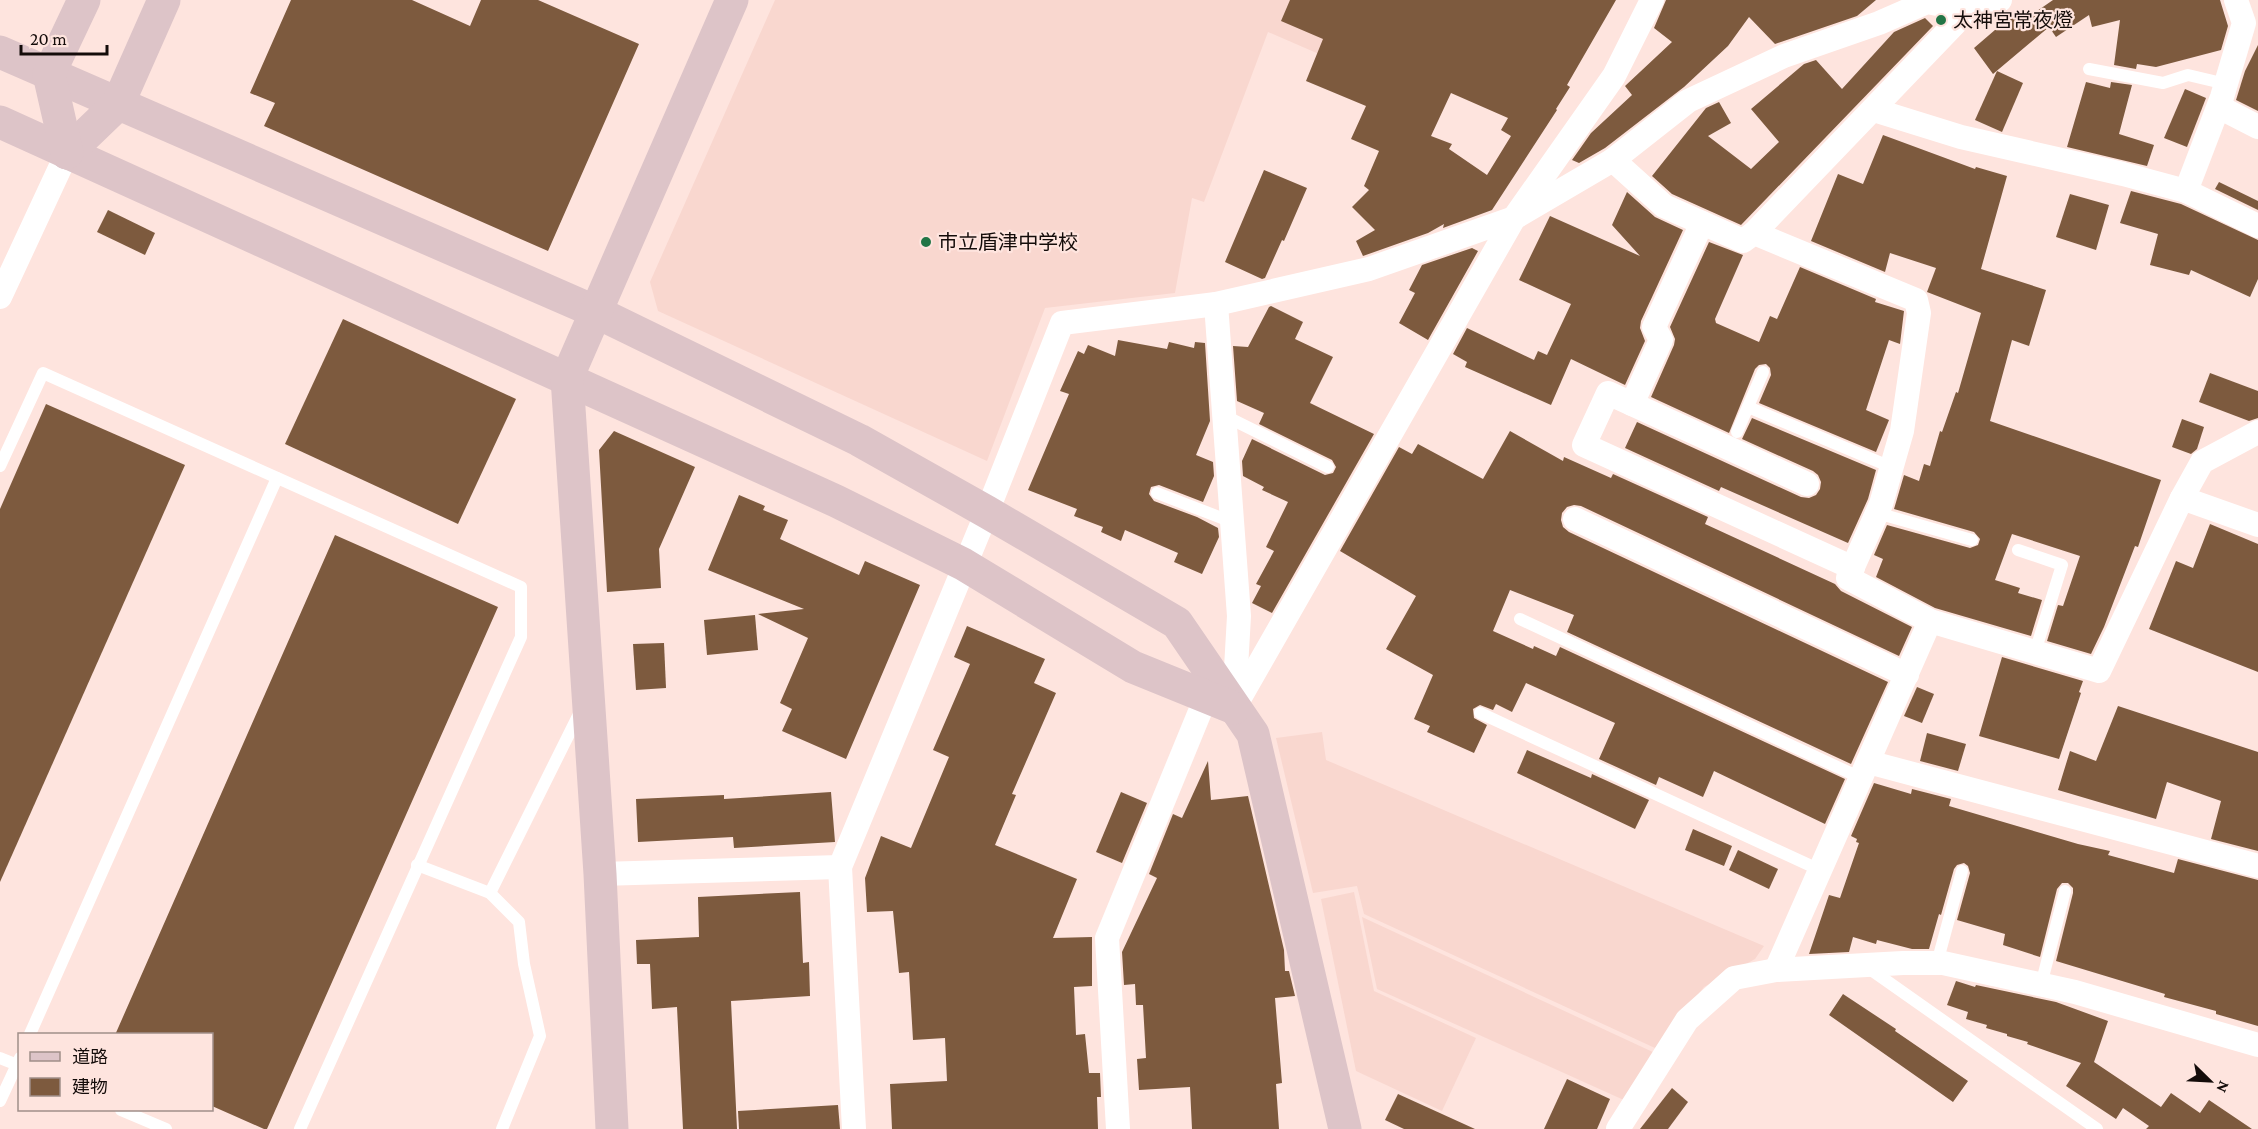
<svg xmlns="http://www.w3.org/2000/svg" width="2258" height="1129" font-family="'Crimson Pro','Noto Sans JP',serif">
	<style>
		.built { fill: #f9d7cf }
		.building { fill: #7d5a3e; fill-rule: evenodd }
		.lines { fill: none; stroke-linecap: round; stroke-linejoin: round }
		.lane { stroke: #fff; stroke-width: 12 }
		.street { stroke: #fff; stroke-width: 24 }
		.secondary { stroke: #ddc4c8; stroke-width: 33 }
		.poi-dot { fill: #227546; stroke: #fee4de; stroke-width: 2 }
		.labels { text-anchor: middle; stroke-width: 4.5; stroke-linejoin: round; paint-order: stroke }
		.poi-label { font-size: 20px; fill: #140c0a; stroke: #fee4de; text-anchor: start }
	</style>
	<rect width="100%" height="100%" fill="#fee4de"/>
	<g class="built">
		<path d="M775,0H1399L1365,74L1268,32L1204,202L1192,198L1175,293L1045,308L987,461L658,311L650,282Z"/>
		<path d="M1322,732L1326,760L1764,946L1755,959L1704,987L1655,1048L1364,914L1357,886L1313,893L1276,738Z"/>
		<path d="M1354,892L1374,991L1476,1038L1442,1111L1356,1071L1321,899Z"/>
		<path d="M1362,917L1655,1053L1626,1101L1377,989Z"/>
	</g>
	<g class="building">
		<path d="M291,0H412L470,26L481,0H538L639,44L548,251L264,126L275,103L250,93Z"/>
		<path d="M1290,0H1616L1567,85L1570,87L1556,109L1557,110L1492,210L1443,228L1444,224L1428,233L1363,256L1356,241L1375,230L1352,207L1369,190L1364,186L1379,151L1351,139L1366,106L1306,81L1323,39L1281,21ZM1451,93L1508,118L1501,130L1511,136L1487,175L1449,149L1452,144L1431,136Z"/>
		<path d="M1666,0H1876L1857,16L1775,44L1749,17L1728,46L1684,87L1605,148L1579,163L1572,160L1591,133L1632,95L1625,86L1672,42L1654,28Z"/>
		<path d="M2053,0H2220L2228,26L2221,50L2156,67L2137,64L2136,69L2114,65L2120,20L2092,27L2089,15L2056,37L2049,27L1993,74L1974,48L2017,11L2024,20Z"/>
		<path d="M1925,18L1933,26L1741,225L1672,194L1652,176L1706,108L1719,102L1731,123L1708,136L1751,169L1779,142L1751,109L1804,64L1816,60L1842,89L1894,32Z"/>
		<path d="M2258,45V111L2236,100L2245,71Z"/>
		<path d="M1997,71L2023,83L2002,132L1975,120Z"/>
		<path d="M2086,82L2110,88L2111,82L2132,85L2119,134L2154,145L2147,166L2067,147Z"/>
		<path d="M2185,89L2206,98L2187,147L2164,138Z"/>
		<path d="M1883,135L1975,169L1976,167L2007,176L1981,269L2046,290L2029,346L2012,340L1990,421L2161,480L2138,547L2135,546L2104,627L2091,654L2047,641L2058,605L2063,606L2080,556L2012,534L1995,580L2020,588L2018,593L2042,600L2031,636L1935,608L1876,577L1883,559L1874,555L1887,525L1970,548L1978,545L1980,539L1974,532L1894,509L1904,475L1919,481L1924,464L1930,466L1940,431L1942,432L1956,392L1958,393L1981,313L1927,292L1936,268L1890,253L1885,272L1811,241L1838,174L1863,184Z"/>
		<path d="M1264,170L1307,188L1284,241L1282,240L1265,278L1262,279L1225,262Z"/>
		<path d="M2219,182L2258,201V210L2215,189Z"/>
		<path d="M2131,191L2181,204L2258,240V279L2250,297L2191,270L2189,275L2150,265L2158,234L2120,223Z"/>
		<path d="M1627,192L1655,217L1683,230L1641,321L1640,328L1645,341L1625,385L1571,359L1551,405L1465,367L1467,362L1453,354L1467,328L1534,360L1538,351L1547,355L1571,304L1519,280L1550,216L1640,256L1612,225Z"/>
		<path d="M2070,194L2109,205L2096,250L2056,237Z"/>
		<path d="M108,210L155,233L145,255L97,232Z"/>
		<path d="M1709,242L1743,255L1715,319L1716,323L1759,342L1770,316L1777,319L1800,267L1876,299L1875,302L1904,311L1900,344L1889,340L1866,410L1889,420L1876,452L1759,403L1771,375L1770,368L1766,364L1759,365L1755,369L1729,433L1651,397L1674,345L1675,339L1670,327Z"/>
		<path d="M1472,248L1478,251L1428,340L1399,323L1415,293L1409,290L1422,265Z"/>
		<path d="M1271,306L1303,322L1295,339L1333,357L1310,403L1374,434L1272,613L1252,603L1261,586L1256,584L1274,551L1266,547L1288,502L1262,490L1264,487L1243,476L1242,461L1252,439L1325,475L1333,473L1336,467L1332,460L1259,424L1264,413L1237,401L1233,346L1248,347L1269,307Z"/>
		<path d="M343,319L516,399L458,524L285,444Z"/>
		<path d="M1118,340L1167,349L1169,342L1194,348L1195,342L1205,343L1210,421L1196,455L1213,462L1214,476L1203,502L1159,485L1151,487L1149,494L1154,501L1197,517L1218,528L1219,537L1202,574L1174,562L1178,553L1125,530L1121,541L1101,532L1103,527L1074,516L1077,509L1028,490L1069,394L1060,391L1078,351L1084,354L1088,345L1115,356Z"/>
		<path d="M2210,373L2258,391V418L2249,421L2199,402Z"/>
		<path d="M46,404L185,465L0,882V509Z"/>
		<path d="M1752,418L1876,470L1868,499L1848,543L1721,487L1719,491L1625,448L1637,422L1801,497L1809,498L1816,495L1820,489L1821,482L1818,475L1813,471L1742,439Z"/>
		<path d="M2182,419L2204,427L2197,449L2191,454L2172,447Z"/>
		<path d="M614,431L695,467L659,549L661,588L607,592L599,450Z"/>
		<path d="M1510,431L1563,461L1564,457L1611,478L1613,474L1708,517L1705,524L1835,584L1841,591L1912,627L1899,656L1581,506L1574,505L1567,507L1562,513L1561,520L1563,527L1569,532L1888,682L1851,764L1567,632L1574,615L1510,590L1493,631L1533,649L1534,646L1556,656L1560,647L1845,779L1825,824L1714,771L1703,797L1659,777L1656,785L1599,759L1615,723L1526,683L1512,712L1496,704L1493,710L1480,705L1473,709L1474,718L1487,725L1474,753L1427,732L1430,726L1414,719L1433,675L1386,649L1416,596L1340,551L1399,447L1412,454L1418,444L1483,479Z"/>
		<path d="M739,495L765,506L763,510L788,520L780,539L859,575L865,561L920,585L846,759L782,731L792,709L780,703L808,638L758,614L804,609L708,570Z"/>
		<path d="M2210,524L2258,544V672L2149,629L2176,561L2193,568Z"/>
		<path d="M335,535L498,607L267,1129H264L212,1106V1035H115Z"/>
		<path d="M755,615L758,650L707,655L704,620Z"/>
		<path d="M967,626L1045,659L1034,683L1056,693L1012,794L1016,795L995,845L1077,879L1053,938L1092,937V986L1074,987L1076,1035L1085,1034L1089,1073H1100L1101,1097H1097L1098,1129H892L890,1084L947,1081L945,1038L913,1040L909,972L899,973L893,911L867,912L865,878L881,836L911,848L949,757L933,750L970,664L954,657Z"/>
		<path d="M664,643L666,688L636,690L633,644Z"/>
		<path d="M2002,657L2083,681L2079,692L2081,693L2059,759L1979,736Z"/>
		<path d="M1917,687L1934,694L1922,723L1904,716Z"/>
		<path d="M2118,706L2258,752V851L2211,839L2221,801L2167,782L2156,819L2058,790L2070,751L2096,761Z"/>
		<path d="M1927,733L1966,744L1958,771L1920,761Z"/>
		<path d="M1527,750L1591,778L1592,774L1649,800L1635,829L1517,773Z"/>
		<path d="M1208,761L1211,800L1248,796L1284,950L1285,971H1289L1295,996L1275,998L1282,1083L1276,1084L1279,1129H1192L1190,1087L1139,1090L1137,1059L1146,1058L1143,1005H1136L1135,984L1124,985L1122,952L1157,878L1149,874L1173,814L1182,818Z"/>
		<path d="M1874,783L1911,794L1912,789L1951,799L1949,806L2078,844L2110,851L2108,855L2174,873L2178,859L2258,880V1026L2216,1014V1011L2164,997L2165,994L2056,961L2073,893V888L2068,883H2062L2057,889L2040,957L2003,945L2005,934L1957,920L1970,873L1968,866L1964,863L1957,865L1954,869L1941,915L1939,914L1929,949H1912L1877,940L1876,944L1853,937L1849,952L1809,954L1829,895L1840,898L1859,843L1856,842L1857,839L1851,836Z"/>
		<path d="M831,792L835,842L734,848L733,837L638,842L636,799L724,795V799Z"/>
		<path d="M1121,792L1147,803L1122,863L1096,852Z"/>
		<path d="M1693,829L1732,846L1724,866L1685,850Z"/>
		<path d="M1738,850L1778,869L1769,889L1729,870Z"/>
		<path d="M800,892L803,963L809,962L810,996L731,1001L737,1129H683L677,1007L652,1009L650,964H637L636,940L699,937L698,897Z"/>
		<path d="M1956,981L1975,987L1976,985L2056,1002L2108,1021L2094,1062L2161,1107L2171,1093L2200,1113L2209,1100L2252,1129H2146L2149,1126L2123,1108L2116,1119L2066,1086L2081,1063L2027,1044L2028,1042L2007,1036V1034L1986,1028L1987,1025L1966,1019L1968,1012L1947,1005Z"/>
		<path d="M1843,994L1896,1029L1895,1031L1968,1081L1953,1102L1829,1015Z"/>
		<path d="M1567,1079L1610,1099L1597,1129H1544Z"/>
		<path d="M1672,1088L1688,1102L1668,1129H1640Z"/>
		<path d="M1398,1094L1475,1129H1404L1385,1120Z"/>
		<path d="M838,1105L840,1129H739L738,1111Z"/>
	</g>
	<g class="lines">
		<g class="lane">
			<path d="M2089,69L2163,83L2188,75L2226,84"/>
			<path d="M1748,407L1891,467"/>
			<path d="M1225,416L1328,467"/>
			<path d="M1737,432L1763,372"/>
			<path d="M0,466L43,373L521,587V637L300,1129"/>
			<path d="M1157,493L1232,522"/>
			<path d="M1877,513L1972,540"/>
			<path d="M2018,550L2062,565L2035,652"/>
			<path d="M1520,619L1861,778"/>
			<path d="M1480,713L1820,870"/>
			<path d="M417,865L490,893L519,922L524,964L540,1036L502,1129"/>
			<path d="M490,893L581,710"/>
			<path d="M1937,963L1962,871"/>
			<path d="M1867,967L2097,1129"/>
			<path d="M2041,985L2065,891"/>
			<path d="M30,1034L277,478"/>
			<path d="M0,1058L20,1066"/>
			<path d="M0,1101L20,1058"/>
			<path d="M121,1110L166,1129"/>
		</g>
		<g class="street">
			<path d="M2219,107L2258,127"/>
			<path d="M1874,110L1961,137L2123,174L2186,191L2258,226"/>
			<path d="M1613,160L1664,206L1743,241L1754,233L1916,300L1919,313L1902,431L1881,504L1848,578L1930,621L2099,671L2182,498L2258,525"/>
			<path d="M2186,191L2222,97L2244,23L2236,0"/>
			<path d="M1754,233L1968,10"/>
			<path d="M0,297L67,153"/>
			<path d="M1216,304L1239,616L1234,703"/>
			<path d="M1632,404L1661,340L1654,327L1702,223"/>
			<path d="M1807,484L1608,393L1584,445L1853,568"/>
			<path d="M2182,498L2202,462L2258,432"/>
			<path d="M1575,519L1907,675"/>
			<path d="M1234,708L1514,218L1614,76L1652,0"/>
			<path d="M1868,762L2258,866"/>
			<path d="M600,874L840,867"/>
			<path d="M1776,970L1930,621"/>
			<path d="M854,1129L840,867L987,512L1062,323L1216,304L1369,269L1514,218L1613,160L1688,101L1784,56L1879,23L1927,2L1968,10L2000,0"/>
			<path d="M1118,1129L1107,938L1206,697"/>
			<path d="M1618,1129L1687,1020L1734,978L1776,970L1903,963H1943L2075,992L2258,1045"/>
		</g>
		<g class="secondary">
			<path d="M0,52L594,311L859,440L987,512L1177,623L1253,734L1345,1129"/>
			<path d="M0,122L836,501L963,564L1133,667L1234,708"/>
			<path d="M67,153L118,104L164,0"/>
			<path d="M67,153L49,74L84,0"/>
			<path d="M612,1129L600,874L567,378L732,0"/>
		</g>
	</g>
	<g class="poi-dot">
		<circle cx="1941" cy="20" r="6"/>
		<circle cx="926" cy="242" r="6"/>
	</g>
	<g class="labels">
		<g class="poi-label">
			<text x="1953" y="27">太神宮常夜燈</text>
			<text x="938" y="249">市立盾津中学校</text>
		</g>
	</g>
	<rect x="18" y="1033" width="195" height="78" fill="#fee4de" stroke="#a08e89" stroke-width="1.5"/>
	<rect x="30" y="1052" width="30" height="9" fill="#ddc4c8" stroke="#a08e89" stroke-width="1.5"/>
	<text x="72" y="1063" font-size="18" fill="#140c0a">道路</text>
	<rect x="30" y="1078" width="30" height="18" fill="#7d5a3e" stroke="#a08e89" stroke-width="1.5"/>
	<text x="72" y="1093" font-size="18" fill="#140c0a">建物</text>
	<g transform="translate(2210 1081) rotate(114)" stroke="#fee4de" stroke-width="4.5" paint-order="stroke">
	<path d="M0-4.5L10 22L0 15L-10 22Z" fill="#140c0a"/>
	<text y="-9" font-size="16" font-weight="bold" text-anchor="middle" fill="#140c0a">N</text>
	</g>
	<path d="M21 45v9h86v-9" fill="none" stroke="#140c0a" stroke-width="3"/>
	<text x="30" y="45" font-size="18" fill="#140c0a" stroke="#fee4de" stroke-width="4.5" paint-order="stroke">20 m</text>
</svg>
